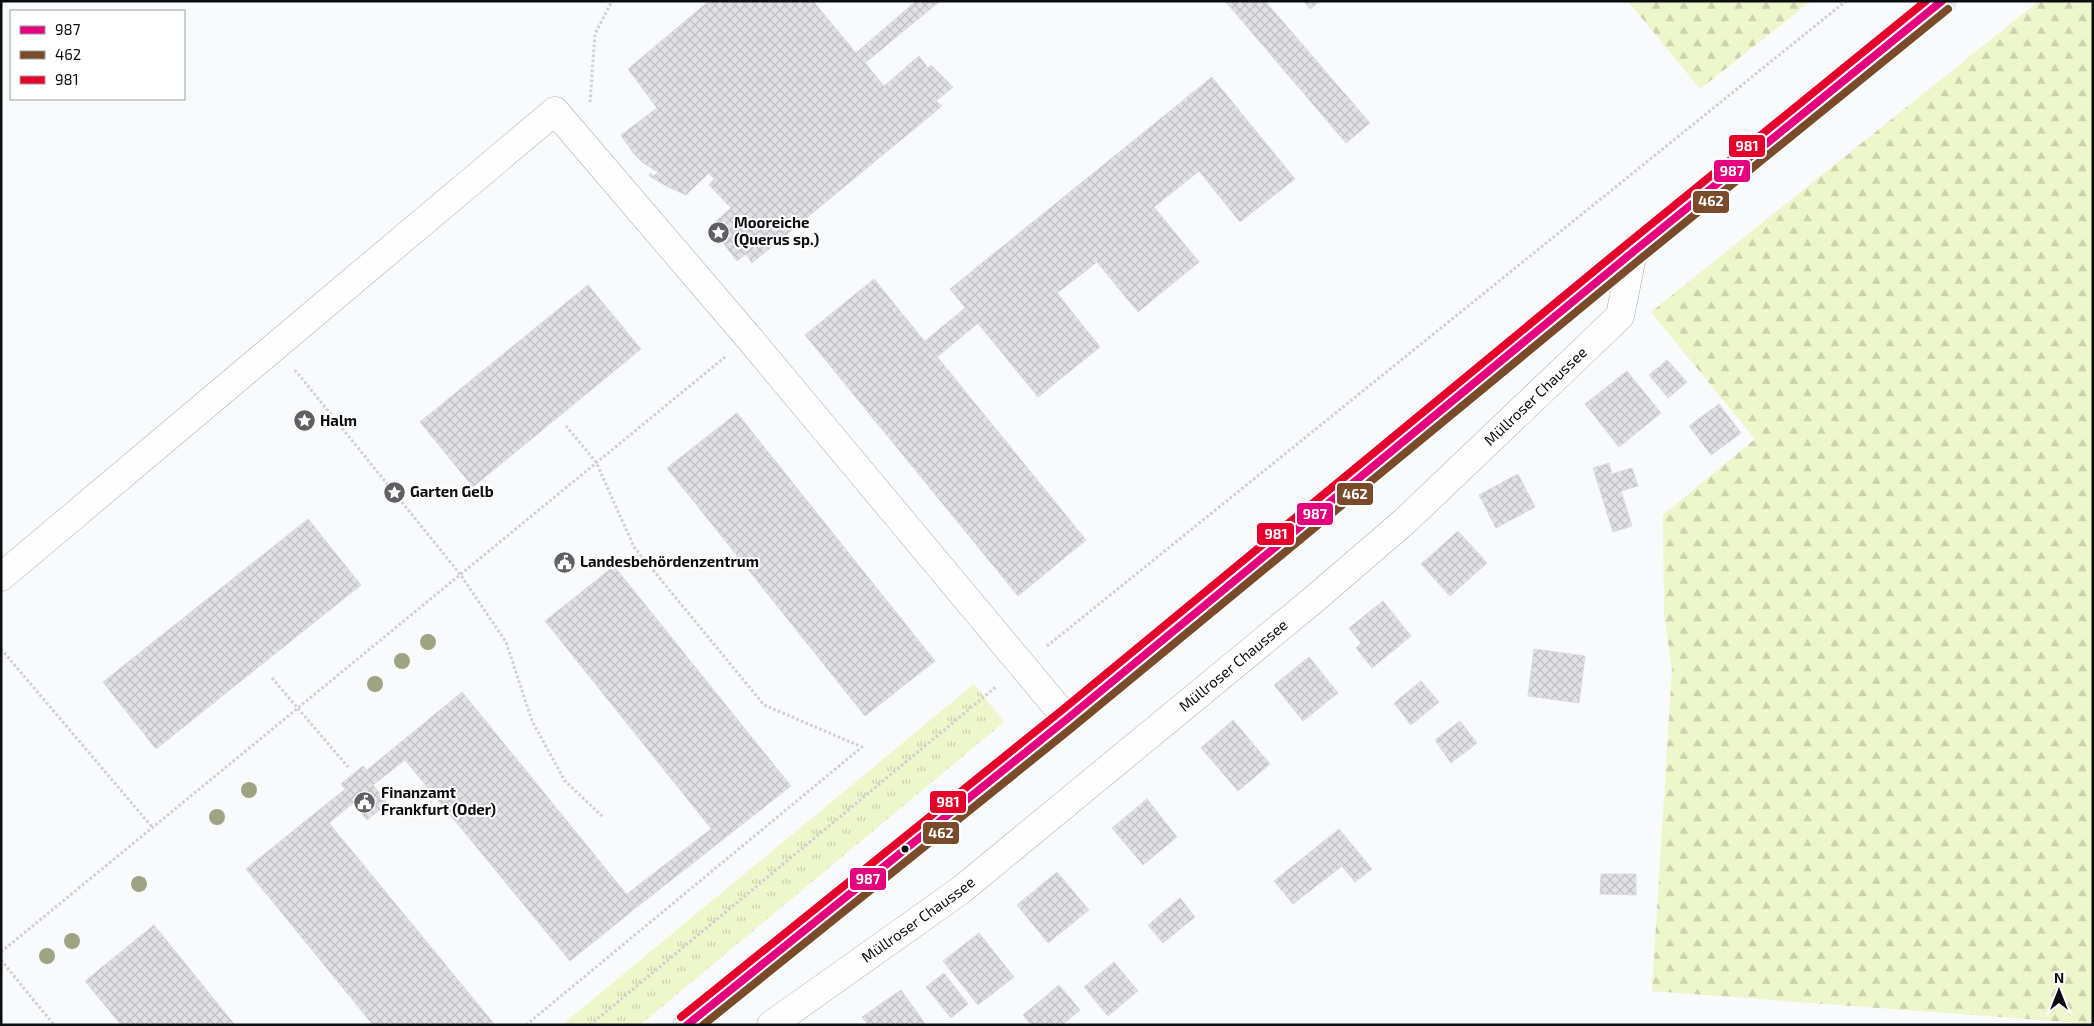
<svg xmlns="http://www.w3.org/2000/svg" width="2094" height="1026" font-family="'Exo 2',sans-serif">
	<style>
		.grass { fill: url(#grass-tufts) }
		.forest { fill: url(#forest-firs) }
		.building { fill: url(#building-cross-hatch); stroke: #dbdcde }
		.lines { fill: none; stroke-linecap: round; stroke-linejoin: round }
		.minor-casing { stroke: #adafb2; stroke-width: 29 }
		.major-casing { stroke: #d5d7d8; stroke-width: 29 }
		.path { stroke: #d0d0d2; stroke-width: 3; stroke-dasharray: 2.5 2.5; stroke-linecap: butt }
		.minor { stroke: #fefeff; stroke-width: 28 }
		.major { stroke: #eae8ee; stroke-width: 28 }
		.bus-1-casing { stroke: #fff; stroke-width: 11 }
		.bus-2-casing { stroke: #fff; stroke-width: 11 }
		.bus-3-casing { stroke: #fff; stroke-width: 11 }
		.bus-1 { stroke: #e5007d; stroke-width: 8 }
		.bus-2 { stroke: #7a4b2a; stroke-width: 8 }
		.bus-3 { stroke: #e4002b; stroke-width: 8 }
		.tree { fill: #9ea384 }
		.bus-dot { fill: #0b0d10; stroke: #fff; stroke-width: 2 }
		.labels { text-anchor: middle; stroke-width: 4; stroke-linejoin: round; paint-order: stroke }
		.poi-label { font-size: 15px; font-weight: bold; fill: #0b0d10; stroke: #fff; text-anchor: start }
		.street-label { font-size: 15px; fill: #0b0d10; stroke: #fff }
		.line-badge { stroke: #fff; stroke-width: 2 }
		.badge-label { font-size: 14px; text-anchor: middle; font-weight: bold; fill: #fff }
	</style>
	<defs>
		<pattern id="grass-tufts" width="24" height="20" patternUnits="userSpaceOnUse" patternTransform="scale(1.25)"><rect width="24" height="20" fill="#eef6cb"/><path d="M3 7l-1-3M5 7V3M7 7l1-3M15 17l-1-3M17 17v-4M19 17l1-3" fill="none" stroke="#cbd2ad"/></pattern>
		<pattern id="forest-firs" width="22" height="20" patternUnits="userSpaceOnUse" patternTransform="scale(1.25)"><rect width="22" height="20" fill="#eef6cb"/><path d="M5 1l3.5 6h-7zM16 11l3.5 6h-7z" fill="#cbd2ad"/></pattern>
		<pattern id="building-cross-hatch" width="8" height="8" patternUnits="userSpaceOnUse" patternTransform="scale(1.25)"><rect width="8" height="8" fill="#e1e0e6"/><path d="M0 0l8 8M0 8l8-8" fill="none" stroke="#c0bfc4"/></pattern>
	</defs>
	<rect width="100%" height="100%" fill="#f8fafc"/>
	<path class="grass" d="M974,684L1004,722L640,1025H562Z"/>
	<g class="forest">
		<path d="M1628,1H1811L1700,89Z"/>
		<path d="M2039,1H2093V1024L1652,991L1672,669L1664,615L1663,515L1755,439L1651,312Z"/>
	</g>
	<g class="building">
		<path d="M709,1H813L856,53L916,1H940L865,63L884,86L919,56L928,68L931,65L953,87L936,101L942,106L752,263L746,254L737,261L710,226L731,208L709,185L714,179L709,173L686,195L668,187L649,176L650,173L654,176L658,172L643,163L634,154L621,135L657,108L628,69Z"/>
		<path d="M1225,1H1265L1370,123L1346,143Z"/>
		<path d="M1304,1H1320L1310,9Z"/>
		<path d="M1212,77L1295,179L1240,222L1199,171L1154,207L1199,262L1138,312L1097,262L1057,293L1100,347L1038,397L950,289Z"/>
		<path d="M874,279L1086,540L1018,596L805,335Z"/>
		<path d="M588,285L641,349L473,487L420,422Z"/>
		<path d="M965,308L978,323L937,357L925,341Z"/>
		<path d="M1667,360L1687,382L1668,398L1649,375Z"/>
		<path d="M1627,371L1661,413L1619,447L1585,404Z"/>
		<path d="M1719,404L1741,433L1711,455L1689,426Z"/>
		<path d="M737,413L935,661L865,716L667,468Z"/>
		<path d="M1609,463L1612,474L1632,468L1638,486L1621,491L1632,526L1613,532L1593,468Z"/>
		<path d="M1518,474L1535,507L1496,528L1479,495Z"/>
		<path d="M308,519L361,585L156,749L103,682Z"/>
		<path d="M1458,531L1487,563L1450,596L1421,564Z"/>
		<path d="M614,566L791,786L721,841L545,621Z"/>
		<path d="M1383,601L1411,636L1372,668L1356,648L1361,643L1349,628Z"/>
		<path d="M1534,649L1585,656L1579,703L1528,696Z"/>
		<path d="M1309,657L1338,693L1303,721L1274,685Z"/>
		<path d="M1421,681L1439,702L1411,725L1394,703Z"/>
		<path d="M462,692L637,907L570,961L405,760L373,785L388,803L367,820L353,803L329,823L495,1025H373L246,869L345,789L341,784L363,766L367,770Z"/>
		<path d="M1233,720L1270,764L1238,791L1201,748Z"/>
		<path d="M1460,721L1477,743L1451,763L1435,740Z"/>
		<path d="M1147,799L1177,837L1143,865L1112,828Z"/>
		<path d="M711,829L721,841L637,907L627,894Z"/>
		<path d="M1339,829L1372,869L1355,882L1342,866L1293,904L1274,881Z"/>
		<path d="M1057,872L1089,910L1048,943L1017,905Z"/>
		<path d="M1601,874H1636V895L1600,894Z"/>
		<path d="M1180,898L1195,917L1163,943L1148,925Z"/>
		<path d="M154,925L235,1025H121L85,981Z"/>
		<path d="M979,933L1014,977L978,1005L943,961Z"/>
		<path d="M1114,962L1138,991L1108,1016L1084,987Z"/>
		<path d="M944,973L968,1004L951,1018L926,987Z"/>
		<path d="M1059,985L1080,1010L1062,1025H1051L1050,1023L1048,1025H1031L1023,1015Z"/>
		<path d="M901,990L926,1025H868L862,1017Z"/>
	</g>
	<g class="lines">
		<defs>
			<g id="minor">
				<path d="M1,577L555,111L749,338L1067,719"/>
				<path id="s1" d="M771,1025L961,890L1312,601L1405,521L1620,316L1633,252"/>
			</g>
			<path id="major" d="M687,1025L1067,719L1633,252L1942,1"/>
		</defs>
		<use href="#minor" class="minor-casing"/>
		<use href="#major" class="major-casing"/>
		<g class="path">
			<path d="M590,102L595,34L612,1"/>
			<path d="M295,370L460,574L506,642L532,721L565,781L602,816"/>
			<path d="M1047,646L1846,1"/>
			<path d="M1,649L152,827"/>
			<path d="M272,678L348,767"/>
			<path d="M1,952L725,357"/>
			<path d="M1,960L54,1025"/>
			<path d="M526,1025L862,747L764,705L634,547L596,462L566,426"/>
			<path d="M590,1025L997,686"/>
		</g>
		<use href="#minor" class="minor"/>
		<use href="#major" class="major"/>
		<defs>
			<path id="bus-1" d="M687,1025L1067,719L1633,252L1942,1"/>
			<path id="bus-2" d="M703,1025L1073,727L1639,260L1948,9"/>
			<path id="bus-3" d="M681,1017L1061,711L1627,244L1926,1"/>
		</defs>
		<use href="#bus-1" class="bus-1-casing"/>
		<use href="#bus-2" class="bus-2-casing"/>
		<use href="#bus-3" class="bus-3-casing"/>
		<use href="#bus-1" class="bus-1"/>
		<use href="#bus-2" class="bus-2"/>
		<use href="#bus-3" class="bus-3"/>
	</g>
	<g class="tree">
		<circle cx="428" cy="642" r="8"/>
		<circle cx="402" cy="661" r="8"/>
		<circle cx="375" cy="684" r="8"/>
		<circle cx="249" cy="790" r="8"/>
		<circle cx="217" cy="817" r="8"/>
		<circle cx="139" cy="884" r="8"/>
		<circle cx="72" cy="941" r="8"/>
		<circle cx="47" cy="956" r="8"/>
	</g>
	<defs>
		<symbol id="sight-disc" viewBox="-11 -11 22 22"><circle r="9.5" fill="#5e6063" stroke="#fff"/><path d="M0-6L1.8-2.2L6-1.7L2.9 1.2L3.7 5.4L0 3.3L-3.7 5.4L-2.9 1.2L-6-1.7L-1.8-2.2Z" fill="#fff"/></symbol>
		<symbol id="civic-disc" viewBox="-11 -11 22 22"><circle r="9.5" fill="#5e6063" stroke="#fff"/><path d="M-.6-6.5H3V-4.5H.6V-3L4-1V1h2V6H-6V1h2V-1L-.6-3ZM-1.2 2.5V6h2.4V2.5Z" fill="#fff"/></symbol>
	</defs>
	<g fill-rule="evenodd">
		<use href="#sight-disc" x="706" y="220" width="25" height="25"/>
		<use href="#sight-disc" x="292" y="408" width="25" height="25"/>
		<use href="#sight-disc" x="382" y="480" width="25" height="25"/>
		<use href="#civic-disc" x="552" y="550" width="25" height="25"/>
		<use href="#civic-disc" x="352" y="790" width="25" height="25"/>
	</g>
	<circle class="bus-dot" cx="905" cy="849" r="4.5"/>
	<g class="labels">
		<g class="poi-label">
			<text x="734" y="228">Mooreiche<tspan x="734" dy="17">(Querus sp.)</tspan></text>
			<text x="320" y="426">Halm</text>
			<text x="410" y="497">Garten Gelb</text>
			<text x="580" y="567">Landesbehördenzentrum</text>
			<text x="381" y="798">Finanzamt<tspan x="381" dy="17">Frankfurt (Oder)</tspan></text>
		</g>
		<g class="street-label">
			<text dy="5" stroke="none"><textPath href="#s1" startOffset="991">Müllroser Chaussee</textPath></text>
			<text dy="5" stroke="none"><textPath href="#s1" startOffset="586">Müllroser Chaussee</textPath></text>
			<text dy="5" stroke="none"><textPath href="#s1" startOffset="181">Müllroser Chaussee</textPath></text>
		</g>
	</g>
	<g class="line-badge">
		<rect x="1728" y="134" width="38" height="24" rx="5" fill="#e4002b"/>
		<rect x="1713" y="159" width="38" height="24" rx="5" fill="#e5007d"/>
		<rect x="1692" y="190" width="38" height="24" rx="5" fill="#7a4b2a"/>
		<rect x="1336" y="482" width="38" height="24" rx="5" fill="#7a4b2a"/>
		<rect x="1296" y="502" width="38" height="24" rx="5" fill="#e5007d"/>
		<rect x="1256" y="522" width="39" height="24" rx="5" fill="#e4002b"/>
		<rect x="929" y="790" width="38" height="24" rx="5" fill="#e4002b"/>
		<rect x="922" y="821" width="38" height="24" rx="5" fill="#7a4b2a"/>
		<rect x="849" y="867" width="38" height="24" rx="5" fill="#e5007d"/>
	</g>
	<g class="badge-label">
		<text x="1747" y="151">981</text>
		<text x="1732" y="176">987</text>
		<text x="1711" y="206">462</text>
		<text x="1355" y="499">462</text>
		<text x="1315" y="519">987</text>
		<text x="1276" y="539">981</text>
		<text x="948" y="807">981</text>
		<text x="941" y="838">462</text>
		<text x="868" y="884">987</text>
	</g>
	<rect width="2094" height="1026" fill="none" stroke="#0b0d10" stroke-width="5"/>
	<rect x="10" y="10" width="175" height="90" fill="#ffffff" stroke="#9d9e9f"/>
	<rect x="20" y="26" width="25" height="8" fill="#e5007d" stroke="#9d9e9f"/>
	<text x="55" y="35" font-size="15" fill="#0b0d10">987</text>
	<rect x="20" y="51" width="25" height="8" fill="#7a4b2a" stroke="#9d9e9f"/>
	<text x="55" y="60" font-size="15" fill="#0b0d10">462</text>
	<rect x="20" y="76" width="25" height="8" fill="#e4002b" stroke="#9d9e9f"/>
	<text x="55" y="85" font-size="15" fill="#0b0d10">981</text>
	<g transform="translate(2059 991)" stroke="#ffffff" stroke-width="4" paint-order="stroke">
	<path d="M0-4L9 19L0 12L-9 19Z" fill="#0b0d10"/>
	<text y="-8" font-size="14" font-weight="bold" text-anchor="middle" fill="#0b0d10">N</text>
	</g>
</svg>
